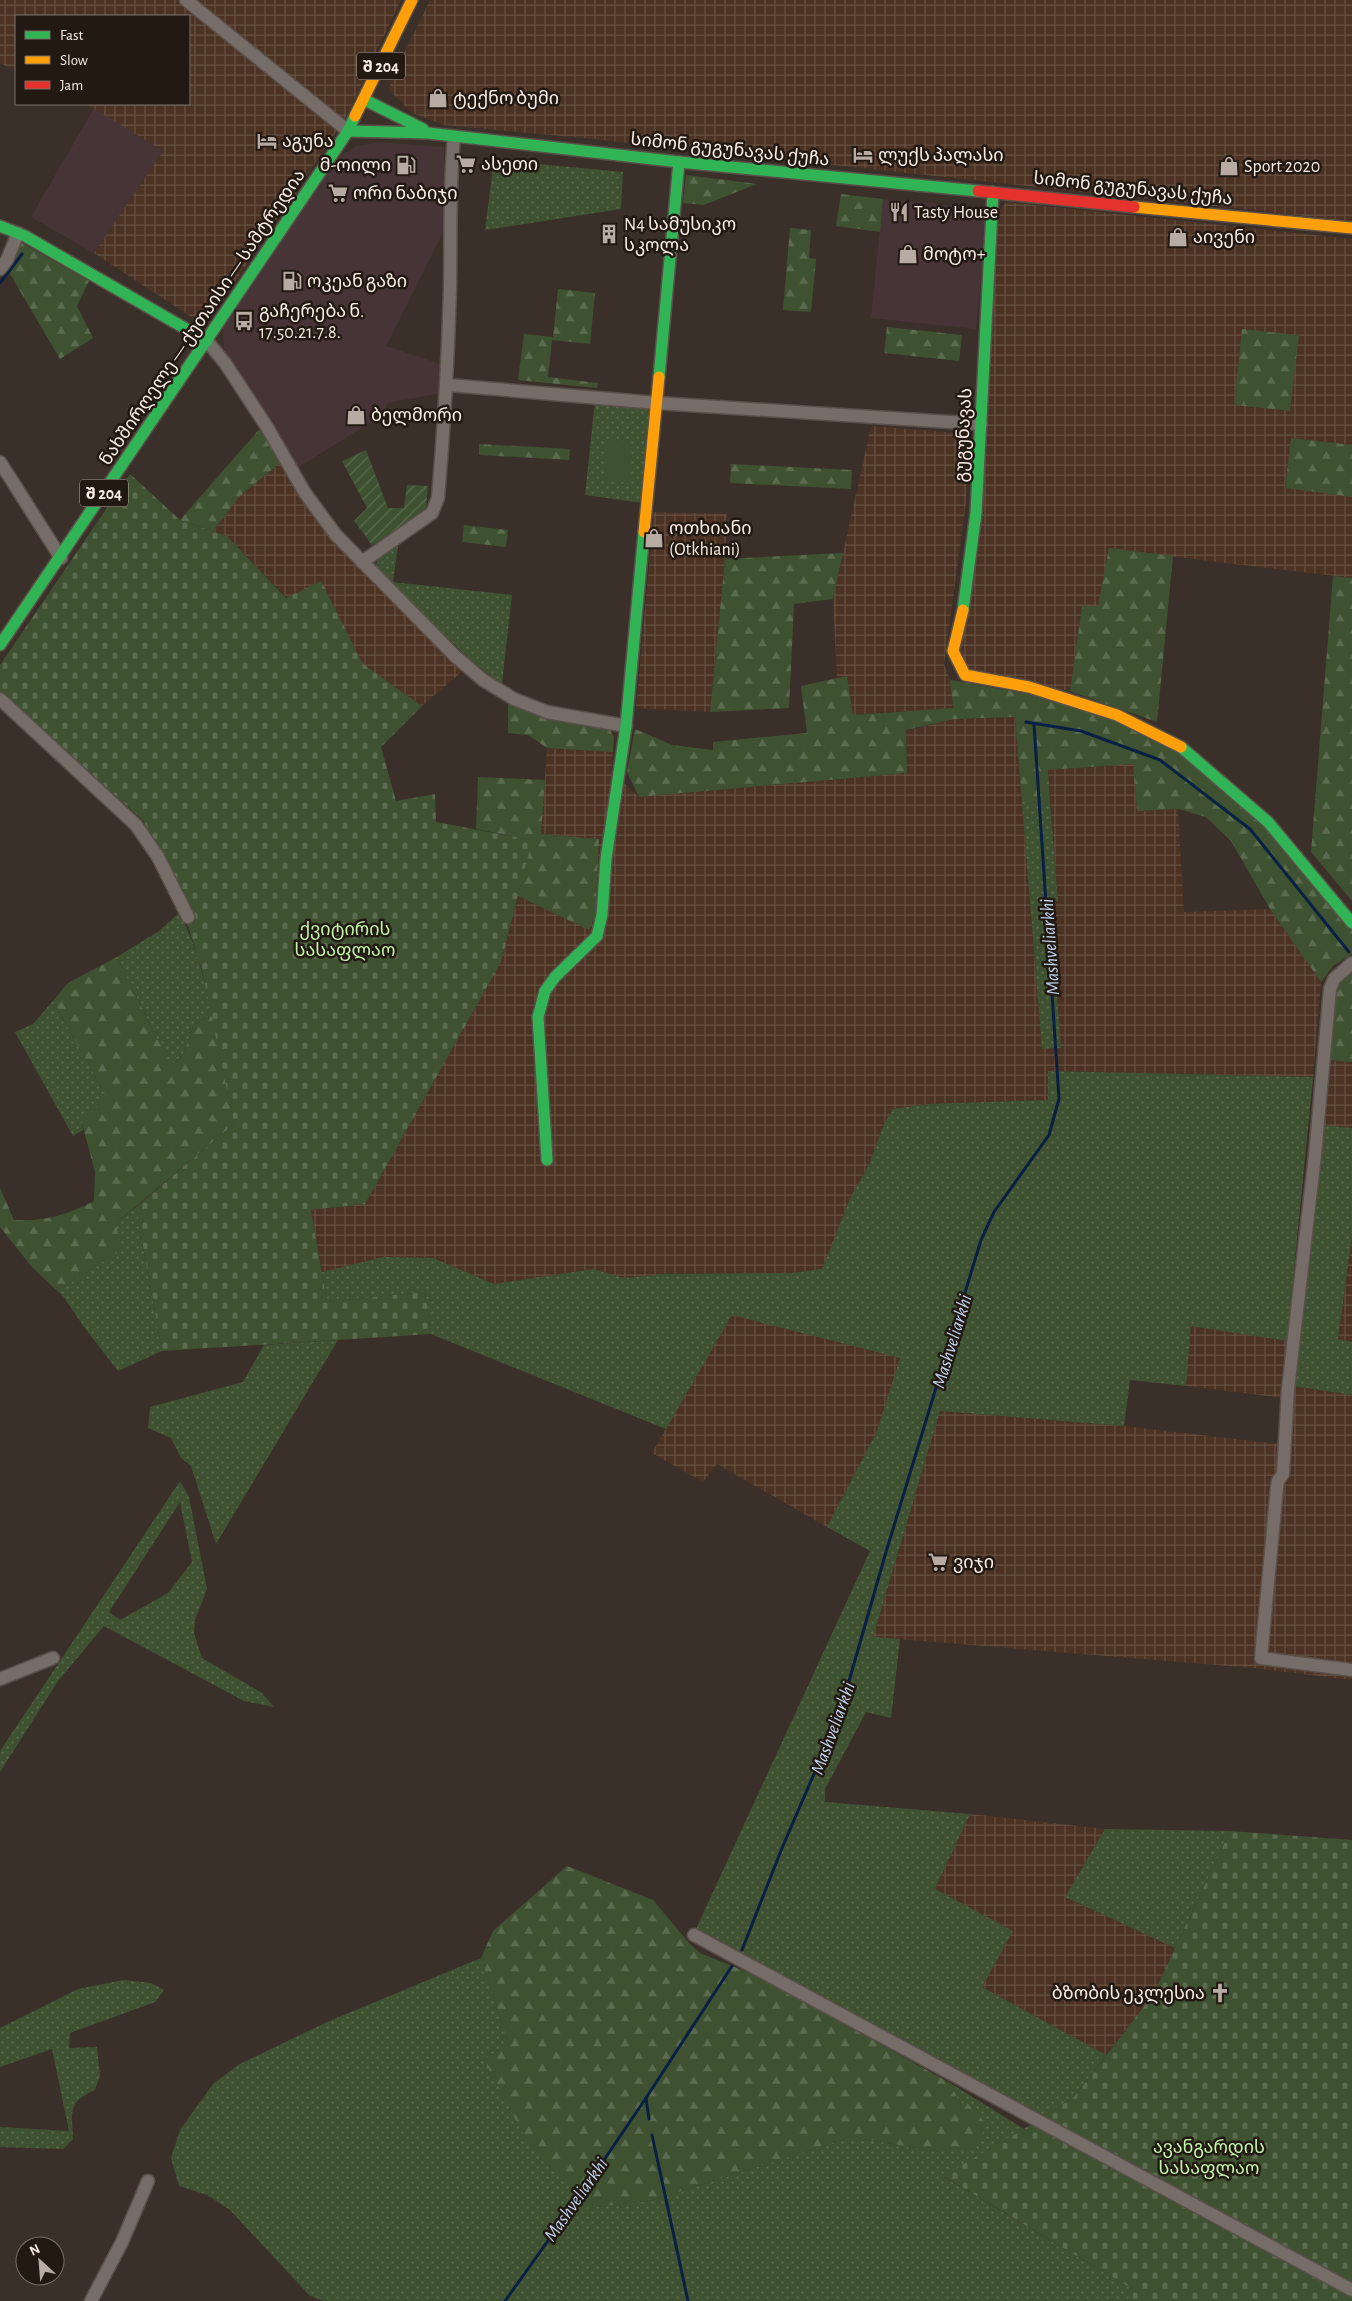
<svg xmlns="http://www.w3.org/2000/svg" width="1352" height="2301" font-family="'Alegreya Sans','Noto Sans Georgian',sans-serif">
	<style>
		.commercial { fill: #473437 }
		.industrial { fill: url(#industrial-grid) }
		.grass { fill: url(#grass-dots); fill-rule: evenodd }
		.forest { fill: url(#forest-firs) }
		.cemetery { fill: url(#cemetery-stones) }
		.garden { fill: url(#garden-furrows) }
		.pitch { fill: #3e5231 }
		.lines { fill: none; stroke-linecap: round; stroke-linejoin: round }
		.stream { stroke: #092044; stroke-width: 3 }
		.street-casing { stroke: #5a4f49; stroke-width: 15 }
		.fast-casing { stroke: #5a4f49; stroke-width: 14 }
		.slow-casing { stroke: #5a4f49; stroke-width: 14 }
		.jam-casing { stroke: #5a4f49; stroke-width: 14 }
		.street { stroke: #766d68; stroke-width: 12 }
		.fast { stroke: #30b455; stroke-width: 11 }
		.slow { stroke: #ff9f0a; stroke-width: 11 }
		.jam { stroke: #e5322d; stroke-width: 11 }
		.labels { text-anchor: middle; stroke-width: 5; stroke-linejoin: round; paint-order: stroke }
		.shield { fill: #221913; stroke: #baada6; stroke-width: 1 }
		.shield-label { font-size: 16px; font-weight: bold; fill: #fbede5 }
		.poi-label { font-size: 18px; fill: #fbede5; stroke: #221913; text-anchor: start }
		.street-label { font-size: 18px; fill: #fbede5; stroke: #221913 }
		.park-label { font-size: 18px; fill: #c1f5aa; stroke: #221913 }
		.water-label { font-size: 19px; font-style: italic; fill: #c2d5f1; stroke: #221913 }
	</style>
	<defs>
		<pattern id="industrial-grid" width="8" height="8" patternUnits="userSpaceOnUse" patternTransform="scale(1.25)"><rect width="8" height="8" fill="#4b3222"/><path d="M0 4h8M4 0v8" fill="none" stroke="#665042"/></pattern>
		<pattern id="grass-dots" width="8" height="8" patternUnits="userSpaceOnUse" patternTransform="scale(1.25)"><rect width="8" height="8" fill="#3e5231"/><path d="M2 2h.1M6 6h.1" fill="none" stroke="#5b6b4f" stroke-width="1.8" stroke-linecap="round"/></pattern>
		<pattern id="forest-firs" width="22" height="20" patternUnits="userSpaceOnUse" patternTransform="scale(1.25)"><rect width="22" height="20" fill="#3e5231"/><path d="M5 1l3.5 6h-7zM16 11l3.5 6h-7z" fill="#5b6b4f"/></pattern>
		<pattern id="cemetery-stones" width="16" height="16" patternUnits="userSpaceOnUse" patternTransform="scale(1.25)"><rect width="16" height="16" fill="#3e5231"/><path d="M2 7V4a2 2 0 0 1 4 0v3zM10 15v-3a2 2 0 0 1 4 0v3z" fill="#5b6b4f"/></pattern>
		<pattern id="garden-furrows" width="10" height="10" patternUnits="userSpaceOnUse" patternTransform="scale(1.25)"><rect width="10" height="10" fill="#3e5231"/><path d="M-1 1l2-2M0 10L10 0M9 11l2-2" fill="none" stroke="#5b6b4f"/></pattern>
	</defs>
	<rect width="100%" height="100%" fill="#3b3029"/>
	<g class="commercial">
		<path d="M94,108L163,151L94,253L31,217Z"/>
		<path d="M379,142L444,147L445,228L386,346L441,364L442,393L387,403L384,414L296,469L224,349L223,326L338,158L357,146Z"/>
		<path d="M883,199L988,209L976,329L871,318Z"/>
	</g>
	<g class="industrial">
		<path d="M0,0H401L345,119L205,326L94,253L163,151L86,104H189V16H16V71L0,63Z"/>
		<path d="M430,0H1352V221L583,138L444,125L412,113L389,90L392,78Z"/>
		<path d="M1006,202L1352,239V445L1291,438L1285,488L1352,497V578L1109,549L1098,607H1082L1070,691L969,673L960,647L999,212Z"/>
		<path d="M871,426L969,434L966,502L944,664L950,680L953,708L853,715L847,676L837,678L833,599Z"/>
		<path d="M280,463L312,515L349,558L464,670L422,706L363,664L321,581L287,598L227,536L213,531L240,496Z"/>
		<path d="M654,512L727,514L725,559L710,712L636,708Z"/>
		<path d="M1015,717L1042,1049L1050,902L1058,901L1048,770L1134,764L1137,811L1178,809L1184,912L1270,909L1321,982L1313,1077L1049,1071V1100L927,1104L893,1109L884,1124L868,1167L851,1196L823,1269L792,1273L663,1274L624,1278L593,1269L494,1284L433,1258L383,1257L322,1272L311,1210L365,1204L501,962L518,896L589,929L599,839L541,834L547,748L613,752L611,771L639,797L907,773L906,731L954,719Z"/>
		<path d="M1327,1060L1352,1062V1128L1321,1125Z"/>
		<path d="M1352,1236V1342L1338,1340Z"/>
		<path d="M732,1314L901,1358L877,1431L827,1527L717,1464L703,1482L652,1453Z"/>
		<path d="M1190,1325L1287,1341L1285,1398L1186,1386Z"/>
		<path d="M1293,1386L1352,1395V1680L1254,1668L873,1637L940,1411L1124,1426L1279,1444Z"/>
		<path d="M970,1814L1105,1829L1065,1897L1175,1948L1153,1995L1106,2055L982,1987L935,1889Z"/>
	</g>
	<g class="grass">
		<path d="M494,160L623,172L621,209L485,230Z"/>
		<path d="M595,401L646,407L650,411L643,503L585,495Z"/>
		<path d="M398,546L393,582L512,595L502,684L474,663L378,571L375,566L381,554Z"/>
		<path d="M1050,802L1058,901L1050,902L1061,1048L1042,1049L1022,804Z"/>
		<path d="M179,913C197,945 204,979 212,1015C187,1024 193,1033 184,1052C182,1057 177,1061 174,1065L158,1041L117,957L159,931Z"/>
		<path d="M53,1001L107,1097L82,1123L83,1130L73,1136L15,1032L33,1024Z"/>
		<path d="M1048,1071L1313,1077L1287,1341L1191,1326L1186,1386L1130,1380L1124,1426L940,1411L873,1637L900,1639L891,1718L866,1712L825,1789V1802L970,1814L935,1889L1013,1931L982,1987L1106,2055L1074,2097L1041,2118L696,1929L870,1551L827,1527L877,1431L900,1358L732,1315L666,1429L431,1334L425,1292L327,1302L322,1272L383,1257L433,1258L494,1284L593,1269L624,1278L663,1274L792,1273L822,1269L851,1196L868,1167L884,1124L893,1109L927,1104L1048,1100Z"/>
		<path d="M1321,1125L1352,1128V1236L1338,1339L1352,1342V1395L1293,1386Z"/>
		<path d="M136,1207L162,1351L118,1371L84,1327L63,1296L56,1290L70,1283L120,1250L116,1223Z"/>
		<path d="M338,1340L216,1544L191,1466L181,1458L171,1438L148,1428L150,1407L243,1382L264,1345Z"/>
		<path d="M180,1481L189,1497L207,1589L195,1620L194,1633L202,1658L262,1693L274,1707L244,1701L104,1626L58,1681L0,1772V1751ZM180,1502L192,1562L168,1593L120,1620L109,1612Z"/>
		<path d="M1105,1829L1230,1831L1175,1948L1065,1897Z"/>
		<path d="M481,1958L508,2044L484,2060L590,2208L653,2200L851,2137L941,2152L960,2103L950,2083L1024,2129L944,2177L1132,2289L1133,2301H324L310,2296L230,2210L207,2195L179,2186L171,2158L180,2130L213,2084L238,2065L327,2022Z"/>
		<path d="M123,1980L151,1983L164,1990L155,2002L70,2033L69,2048L97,2047L100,2076L95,2090C67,2102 72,2112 73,2139L63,2149L0,2147V2127L69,2131L52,2049L0,2067V2028L78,1989Z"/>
	</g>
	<g class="forest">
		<path d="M686,175L757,184L704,205L683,203Z"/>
		<path d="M841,194L883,199L880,232L836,226Z"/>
		<path d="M790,228L811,230L809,258L816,259L811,312L783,310Z"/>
		<path d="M22,243L89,281L77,306L93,338L60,359L6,267Z"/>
		<path d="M558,289L595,293L590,344L552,340L548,377L598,383L597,388L518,380L524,334L553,337Z"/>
		<path d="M887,327L962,335L959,361L884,353Z"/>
		<path d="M1242,329L1299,335L1290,411L1234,405Z"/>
		<path d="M262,426L280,463L240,496L213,531L180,520Z"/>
		<path d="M1291,438L1352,445V497L1285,488Z"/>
		<path d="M479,444L570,449L569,460L479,455Z"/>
		<path d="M731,464L852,470L851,489L730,483Z"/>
		<path d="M464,525L508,530L506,547L462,542Z"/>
		<path d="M1109,548L1173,556L1157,722L1070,691L1082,606H1098Z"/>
		<path d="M843,553L833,599L794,604L789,708L710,712L725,559Z"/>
		<path d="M1333,576L1352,578V901L1311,852Z"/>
		<path d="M847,676L853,715L953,708L950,680L1038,696L1113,720L1178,752L1265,826L1352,929V954L1333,966L1321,982L1270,909L1231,841L1206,817L1178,809L1137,811L1133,764L1048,770L1050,802L1022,804L1015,717L954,719L906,730L907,773L639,797L627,772L635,729L672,745L713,750V742L807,733L801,686Z"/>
		<path d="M508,704L543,717L609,728L614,737L613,752L547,748L528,735L508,733Z"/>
		<path d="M478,777L545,780L541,834L599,839L595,916L589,930L518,896L531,840L476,829Z"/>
		<path d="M117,957L158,1041L174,1065C177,1061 182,1057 184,1052C193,1033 187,1024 212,1015L234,1124L116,1223L121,1250L70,1283L56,1290L32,1267L0,1227V1188L14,1220C44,1222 67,1215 94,1201L95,1172L82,1123L107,1097L53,1001L68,983Z"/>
		<path d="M1352,969V1062L1327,1060C1330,1037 1331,982 1352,969Z"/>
		<path d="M567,1866L653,1900L689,1943L700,1953L762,1978L950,2083L960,2103L968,2104L987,2125L973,2150L941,2152L851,2137L653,2200L590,2208L526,2139L484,2060L508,2044L481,1958L493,1931Z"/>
	</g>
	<g class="cemetery">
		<path d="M130,474L180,520L227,536L286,598L321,581L363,664L422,706L381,747L396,801L435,794L436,822L532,840L501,962L365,1204L311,1210L327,1302L425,1292L431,1334L162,1351L136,1207L234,1124L202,970L177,892L143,820L0,694V665Z"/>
		<path d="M1230,1831L1352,1840V2301H1133L1132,2289L943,2176L1024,2129L1074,2097L1153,1995Z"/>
	</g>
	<path class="garden" d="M366,450L388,508H404L407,485L428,486L426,508L408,522L372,545L354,521L367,508L342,461Z"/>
	<path class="pitch" d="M606,441L630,442L629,482H605Z"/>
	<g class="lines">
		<g class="stream">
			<path d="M0,283L22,254"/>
			<path d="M1026,722L1081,731L1160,760L1250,829L1349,952"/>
			<path d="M742,1950L782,1848L839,1716L886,1552L981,1240L994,1212L1049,1135L1059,1099L1034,724"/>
			<path d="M649,2119L646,2098L732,1966"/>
			<path d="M652,2135L688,2301"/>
			<path d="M505,2301L570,2210L646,2098"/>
		</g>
		<defs>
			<g id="street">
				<path d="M186,0L348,131"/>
				<path d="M0,269L7,260L18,233"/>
				<path d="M207,341L225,363L267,427L305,493L336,535L455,656L483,680L514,699L547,712L626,726"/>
				<path d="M448,385L657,403L981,424"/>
				<path d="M0,462L61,558"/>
				<path d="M362,562L432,513L438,498C444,428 448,360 450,289C451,238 449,187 454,137"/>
				<path d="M0,699L136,825L158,857L188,917"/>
				<path d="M1352,963L1334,979L1330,989L1315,1155L1288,1389L1283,1474L1278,1481L1277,1487L1261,1658L1352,1670"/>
				<path d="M0,1679L53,1658"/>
				<path d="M694,1935L1352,2290"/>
				<path d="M91,2301L122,2242L148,2181"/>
			</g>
			<g id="fast">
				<path d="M365,100L423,129"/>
				<path d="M348,131L428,133L679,162L978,191"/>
				<path d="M0,226L25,236L207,341"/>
				<path d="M659,377L679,162"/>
				<path d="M963,610L976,513L993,192"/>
				<path d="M0,645L348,131L355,116"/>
				<path d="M1181,747L1268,822L1352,923"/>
				<path d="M547,1160L538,1017L545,991L555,977L597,936L602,915L606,859L626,726L644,532"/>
			</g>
			<g id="slow">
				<path d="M355,116L412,0"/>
				<path d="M1134,207L1352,228"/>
				<path d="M644,532L659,377"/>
				<path d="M963,610L953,651L965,675L1029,687L1117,715L1181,747"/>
			</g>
			<path id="jam" d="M978,191L1134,207"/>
		</defs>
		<use href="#street" class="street-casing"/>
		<use href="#fast" class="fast-casing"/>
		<use href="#slow" class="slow-casing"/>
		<use href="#jam" class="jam-casing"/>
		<use href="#street" class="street"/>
		<use href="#fast" class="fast"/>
		<use href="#slow" class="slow"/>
		<use href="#jam" class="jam"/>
	</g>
	<defs>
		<symbol id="shop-bare" viewBox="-9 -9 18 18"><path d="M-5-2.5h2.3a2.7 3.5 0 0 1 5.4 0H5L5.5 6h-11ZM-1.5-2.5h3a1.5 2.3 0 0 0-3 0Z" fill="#b8aba3" stroke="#221913" stroke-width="2.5" paint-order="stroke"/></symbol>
		<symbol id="hotel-bare" viewBox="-9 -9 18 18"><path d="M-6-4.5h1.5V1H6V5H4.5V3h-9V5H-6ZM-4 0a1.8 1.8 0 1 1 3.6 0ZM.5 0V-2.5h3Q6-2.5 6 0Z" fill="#b8aba3" stroke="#221913" stroke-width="2.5" paint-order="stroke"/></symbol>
		<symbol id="supermarket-bare" viewBox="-9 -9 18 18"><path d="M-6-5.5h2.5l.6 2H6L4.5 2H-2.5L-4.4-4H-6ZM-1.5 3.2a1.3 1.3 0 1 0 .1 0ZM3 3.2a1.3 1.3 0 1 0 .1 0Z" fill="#b8aba3" stroke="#221913" stroke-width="2.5" paint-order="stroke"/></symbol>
		<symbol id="fuel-bare" viewBox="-9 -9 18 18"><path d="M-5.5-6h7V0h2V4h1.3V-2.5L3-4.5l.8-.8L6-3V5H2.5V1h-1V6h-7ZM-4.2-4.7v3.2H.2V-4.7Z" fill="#b8aba3" stroke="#221913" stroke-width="2.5" paint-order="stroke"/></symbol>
		<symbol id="restaurant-bare" viewBox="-9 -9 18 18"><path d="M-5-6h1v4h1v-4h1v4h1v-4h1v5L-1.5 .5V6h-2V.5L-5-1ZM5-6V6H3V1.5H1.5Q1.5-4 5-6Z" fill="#b8aba3" stroke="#221913" stroke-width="2.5" paint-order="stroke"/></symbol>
		<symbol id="building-bare" viewBox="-9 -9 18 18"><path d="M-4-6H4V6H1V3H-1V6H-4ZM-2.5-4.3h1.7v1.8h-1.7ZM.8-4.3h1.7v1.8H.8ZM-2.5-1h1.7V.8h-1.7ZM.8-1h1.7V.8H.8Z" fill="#b8aba3" stroke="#221913" stroke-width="2.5" paint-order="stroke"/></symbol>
		<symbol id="bus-bare" viewBox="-9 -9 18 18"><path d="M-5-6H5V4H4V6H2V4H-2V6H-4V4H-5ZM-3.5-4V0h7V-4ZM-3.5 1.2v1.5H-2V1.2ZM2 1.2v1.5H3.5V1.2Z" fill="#b8aba3" stroke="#221913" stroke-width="2.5" paint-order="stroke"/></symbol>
		<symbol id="church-bare" viewBox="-9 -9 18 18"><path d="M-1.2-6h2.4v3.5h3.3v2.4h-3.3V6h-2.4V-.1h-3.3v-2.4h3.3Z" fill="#b8aba3" stroke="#221913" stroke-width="2.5" paint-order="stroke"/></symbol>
	</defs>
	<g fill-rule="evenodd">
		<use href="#shop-bare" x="424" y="84" width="28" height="28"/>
		<use href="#hotel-bare" x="253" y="127" width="28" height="28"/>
		<use href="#hotel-bare" x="849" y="141" width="28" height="28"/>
		<use href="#supermarket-bare" x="452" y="150" width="28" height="28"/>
		<use href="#fuel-bare" x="392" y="151" width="28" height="28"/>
		<use href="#shop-bare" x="1215" y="152" width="28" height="28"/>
		<use href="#supermarket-bare" x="324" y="179" width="28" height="28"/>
		<use href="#restaurant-bare" x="885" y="198" width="28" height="28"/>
		<use href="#building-bare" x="595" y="220" width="28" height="28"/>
		<use href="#shop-bare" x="1164" y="223" width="28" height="28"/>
		<use href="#shop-bare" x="894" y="240" width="28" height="28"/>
		<use href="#fuel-bare" x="278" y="267" width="28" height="28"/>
		<use href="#bus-bare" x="230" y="307" width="28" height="28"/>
		<use href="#shop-bare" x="342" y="401" width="28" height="28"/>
		<use href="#shop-bare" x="640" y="524" width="28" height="28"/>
		<use href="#supermarket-bare" x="924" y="1548" width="28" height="28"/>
		<use href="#church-bare" x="1206" y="1979" width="28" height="28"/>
	</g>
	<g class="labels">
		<g class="shield">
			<rect x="357" y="52.5" width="48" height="27" rx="4"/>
			<rect x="80" y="479.5" width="48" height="27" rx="4"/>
		</g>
		<g class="shield-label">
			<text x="381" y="72">შ 204</text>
			<text x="104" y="499">შ 204</text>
		</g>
		<g class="poi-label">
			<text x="453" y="104">ტექნო ბუმი</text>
			<text x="282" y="147">აგუნა</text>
			<text x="878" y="161">ლუქს პალასი</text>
			<text x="481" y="170">ასეთი</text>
			<text x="391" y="171" text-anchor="end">მ-ოილი</text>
			<text x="1244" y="172">Sport 2020</text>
			<text x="353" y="199">ორი ნაბიჯი</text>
			<text x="914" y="218">Tasty House</text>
			<text x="624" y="230">N4 სამუსიკო<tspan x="624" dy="21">სკოლა</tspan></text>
			<text x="1193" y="243">აივენი</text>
			<text x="923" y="260">მოტო+</text>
			<text x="307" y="287">ოკეან გაზი</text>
			<text x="259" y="317">გაჩერება ნ.<tspan x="259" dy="21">17.50.21.7.8.</tspan></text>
			<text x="371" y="421">ბელმორი</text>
			<text x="669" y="534">ოთხიანი<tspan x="669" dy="21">(Otkhiani)</tspan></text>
			<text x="953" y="1568">ვიჯი</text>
			<text x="1205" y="1999" text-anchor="end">ბზობის ეკლესია</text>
		</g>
		<g class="street-label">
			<text transform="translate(730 149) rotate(6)" y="6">სიმონ გუგუნავას ქუჩა</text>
			<text transform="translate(1133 188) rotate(6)" y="6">სიმონ გუგუნავას ქუჩა</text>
			<text transform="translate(202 317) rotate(-56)" y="6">ნახშირღელე — ქუთაისი — სამტრედია</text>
			<text transform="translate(963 435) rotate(-87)" y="6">გუგუნავას</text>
		</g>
		<g class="park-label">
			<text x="345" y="935">ქვიტირის<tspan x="345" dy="21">სასაფლაო</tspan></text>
			<text x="1209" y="2153">ავანგარდის<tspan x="1209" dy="21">სასაფლაო</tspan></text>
		</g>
		<g class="water-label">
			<text transform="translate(1049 947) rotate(-94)" y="7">Mashveliarkhi</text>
			<text transform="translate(951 1341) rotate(-73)" y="7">Mashveliarkhi</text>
			<text transform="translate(832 1728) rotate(-70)" y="7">Mashveliarkhi</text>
			<text transform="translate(575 2199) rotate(-55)" y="7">Mashveliarkhi</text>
		</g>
	</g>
	<rect x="15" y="15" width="175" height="90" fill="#221913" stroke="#796e67"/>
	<rect x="25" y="31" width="25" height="8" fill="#30b455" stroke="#796e67"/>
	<text x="60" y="40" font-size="15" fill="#fbede5">Fast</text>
	<rect x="25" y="56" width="25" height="8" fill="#ff9f0a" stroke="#796e67"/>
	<text x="60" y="65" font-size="15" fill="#fbede5">Slow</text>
	<rect x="25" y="81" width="25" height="8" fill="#e5322d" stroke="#796e67"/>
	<text x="60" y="90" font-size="15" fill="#fbede5">Jam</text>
	<g transform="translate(40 2261) rotate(334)"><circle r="24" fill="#221913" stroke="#796e67"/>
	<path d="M0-4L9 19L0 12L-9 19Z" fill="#b8aba3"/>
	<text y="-8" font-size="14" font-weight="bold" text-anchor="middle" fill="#fbede5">N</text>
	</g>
</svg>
